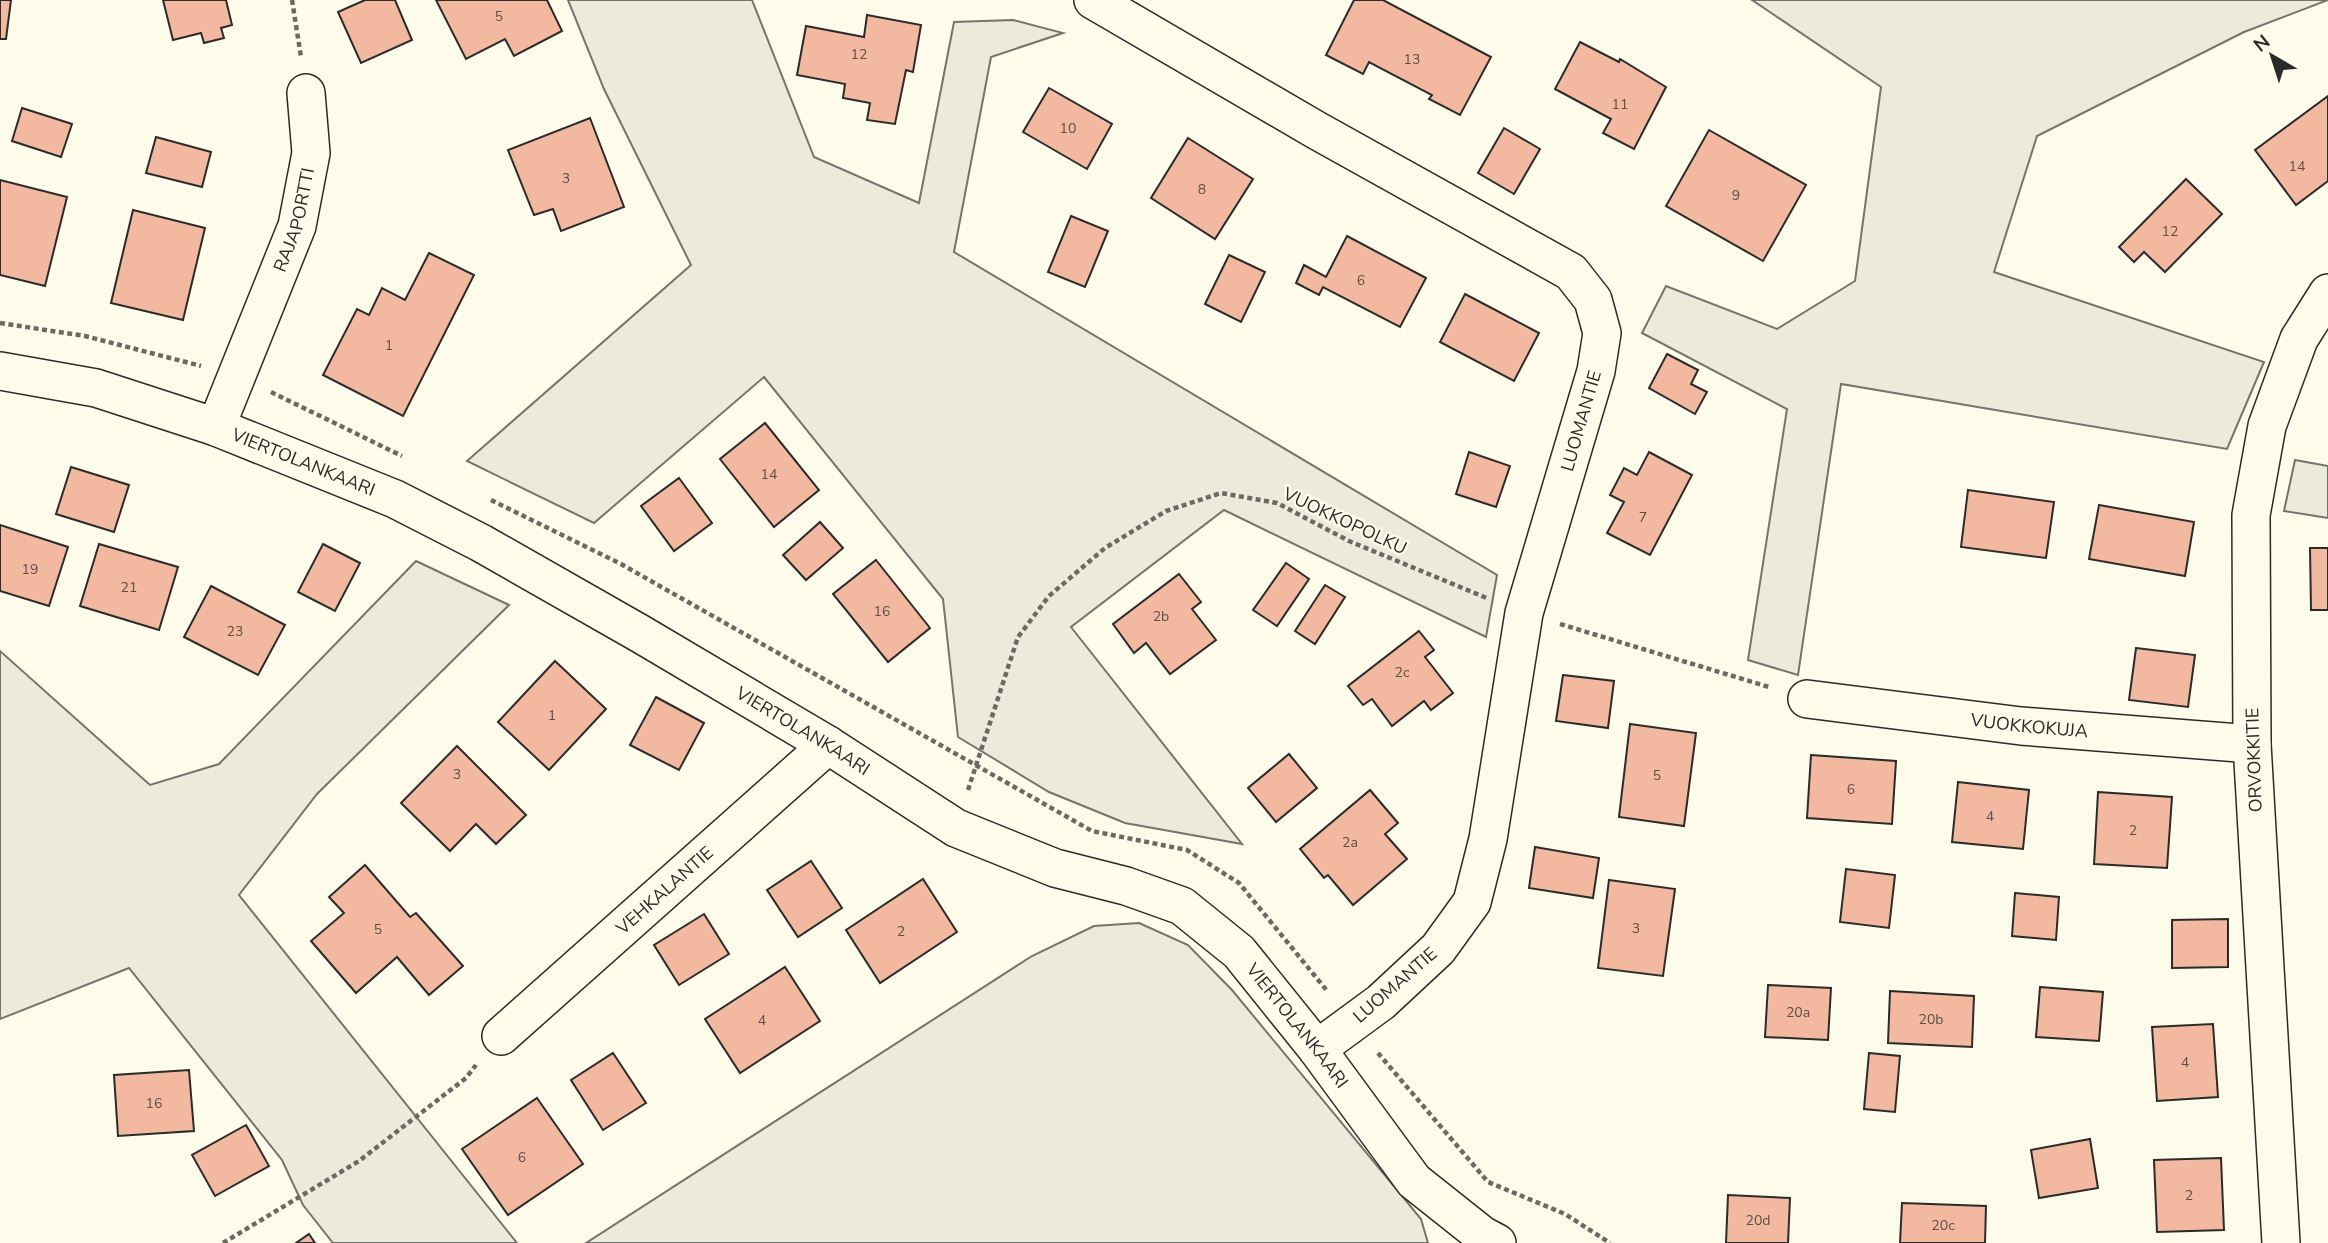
<svg xmlns="http://www.w3.org/2000/svg" width="2328" height="1243" font-family="'Nunito Sans',sans-serif">
	<style>
		.green { fill: #ecebdb; stroke: #74746e; stroke-width: 2 }
		.building { fill: #f2b8a0; stroke: #2b2b2b; stroke-width: 2 }
		.lines { fill: none; stroke-linecap: round; stroke-linejoin: round }
		.street-casing { stroke: #2b2b2b; stroke-width: 40 }
		.path { stroke: #6a6964; stroke-width: 4.5; stroke-dasharray: 5 3.5; stroke-linecap: butt }
		.street { stroke: #fdfbea; stroke-width: 37 }
		.labels { text-anchor: middle; stroke-width: 5; stroke-linejoin: round; paint-order: stroke }
		.number-label { font-size: 14px; fill: #5d4e48 }
		.street-label { font-size: 18px; fill: #2b2b2b; stroke: #fdfbea }
	</style>
	<rect width="100%" height="100%" fill="#fdfbea"/>
	<g class="green">
		<path d="M568,0H752L814,157L919,203L954,22L1013,20L1063,33L991,57L954,252L1497,575L1486,637L1224,510L1071,627L1242,844L1125,823L1049,792L958,737L943,599L764,377L594,523L467,461L691,265L604,89Z"/>
		<path d="M1752,0H2328L2244,32L2037,136L1994,272L2264,362L2227,449L1841,384L1798,675L1748,660L1787,409L1642,333L1666,286L1777,329L1855,281L1881,87Z"/>
		<path d="M2295,460L2328,466V518L2284,511Z"/>
		<path d="M416,561L509,605L317,794L239,895L517,1243H333L303,1205L282,1160L129,968L0,1019V651L150,785L219,764Z"/>
		<path d="M1139,923L1188,945L1232,990L1421,1219L1428,1243H586L1032,956L1094,926Z"/>
	</g>
	<g class="building">
		<path d="M0,0H11L6,39H0Z"/>
		<path d="M163,0H226L232,25L221,28L224,38L204,43L201,33L173,40Z"/>
		<path d="M365,0H395L412,40L361,63L338,12Z"/>
		<path d="M436,0H547L562,31L514,56L505,39L466,59Z"/>
		<path d="M1354,0H1383L1491,57L1460,115L1429,99L1432,95L1369,62L1363,74L1326,55Z"/>
		<path d="M867,15L921,25L913,72L906,70L895,124L867,120L870,103L843,98L845,84L797,75L806,26L864,37Z"/>
		<path d="M1580,42L1619,62L1620,59L1666,87L1634,149L1603,133L1611,119L1555,89Z"/>
		<path d="M1049,88L1112,124L1087,169L1023,132Z"/>
		<path d="M2328,96V181L2296,205L2255,150Z"/>
		<path d="M22,108L72,124L61,157L12,141Z"/>
		<path d="M590,118L624,207L561,231L553,209L534,215L508,150Z"/>
		<path d="M1504,128L1540,149L1514,194L1478,173Z"/>
		<path d="M1709,130L1806,185L1763,261L1666,206Z"/>
		<path d="M156,137L211,152L202,187L146,173Z"/>
		<path d="M1188,138L1253,179L1215,239L1151,198Z"/>
		<path d="M2186,179L2222,214L2165,272L2144,252L2134,262L2119,247Z"/>
		<path d="M0,180L67,197L45,286L0,275Z"/>
		<path d="M133,210L205,228L183,320L111,303Z"/>
		<path d="M1071,216L1108,231L1085,287L1048,272Z"/>
		<path d="M1347,236L1426,278L1400,327L1323,287L1319,295L1296,283L1304,265L1326,277Z"/>
		<path d="M429,253L474,275L403,416L323,375L357,309L369,315L382,288L405,300Z"/>
		<path d="M1229,255L1265,272L1241,322L1205,304Z"/>
		<path d="M1465,294L1539,333L1514,381L1440,342Z"/>
		<path d="M1667,354L1698,370L1691,384L1707,392L1695,414L1649,388Z"/>
		<path d="M765,423L819,490L774,527L720,459Z"/>
		<path d="M1469,452L1510,466L1496,507L1456,494Z"/>
		<path d="M1649,452L1692,475L1650,555L1607,533L1624,502L1610,495L1624,468L1637,475Z"/>
		<path d="M71,467L129,485L114,532L56,514Z"/>
		<path d="M679,478L712,523L674,551L641,506Z"/>
		<path d="M1968,490L2054,502L2046,558L1961,547Z"/>
		<path d="M2099,505L2194,522L2185,576L2089,559Z"/>
		<path d="M820,522L843,548L806,580L783,555Z"/>
		<path d="M0,525L68,547L49,606L0,591Z"/>
		<path d="M99,544L178,567L159,630L80,606Z"/>
		<path d="M323,544L360,563L335,611L298,592Z"/>
		<path d="M2310,548H2328V610H2311Z"/>
		<path d="M876,560L930,628L888,662L833,594Z"/>
		<path d="M1286,563L1309,579L1277,626L1253,610Z"/>
		<path d="M1179,574L1201,602L1192,609L1216,640L1170,674L1146,643L1134,653L1113,624Z"/>
		<path d="M1325,585L1345,597L1315,644L1295,631Z"/>
		<path d="M211,586L285,625L258,675L184,637Z"/>
		<path d="M1419,631L1434,650L1425,657L1453,693L1431,710L1424,701L1392,726L1372,699L1363,705L1348,686Z"/>
		<path d="M2136,648L2195,655L2188,707L2129,700Z"/>
		<path d="M555,661L606,709L549,770L498,722Z"/>
		<path d="M1563,675L1614,681L1608,728L1556,721Z"/>
		<path d="M656,697L704,723L679,770L630,745Z"/>
		<path d="M1630,724L1696,733L1684,826L1619,817Z"/>
		<path d="M457,746L526,815L496,844L476,824L450,851L401,803Z"/>
		<path d="M1289,754L1317,788L1276,822L1248,788Z"/>
		<path d="M1811,755L1896,761L1892,824L1807,818Z"/>
		<path d="M1958,782L2029,790L2023,849L1952,842Z"/>
		<path d="M1370,790L1398,823L1385,834L1407,859L1353,905L1328,875L1324,878L1300,849Z"/>
		<path d="M2098,792L2172,797L2167,868L2094,864Z"/>
		<path d="M1535,847L1599,858L1593,898L1529,888Z"/>
		<path d="M811,861L842,908L798,937L767,890Z"/>
		<path d="M365,865L410,917L416,913L463,966L429,995L397,957L356,993L311,941L344,913L329,897Z"/>
		<path d="M1846,869L1895,875L1889,928L1840,922Z"/>
		<path d="M923,879L957,932L880,983L846,930Z"/>
		<path d="M1609,880L1675,889L1663,976L1598,968Z"/>
		<path d="M2015,893L2059,897L2056,940L2012,936Z"/>
		<path d="M704,914L729,954L679,985L654,945Z"/>
		<path d="M2228,919V967L2172,968V920Z"/>
		<path d="M785,967L820,1021L740,1073L705,1019Z"/>
		<path d="M1768,985L1831,988L1828,1040L1765,1037Z"/>
		<path d="M2040,987L2103,992L2099,1041L2036,1037Z"/>
		<path d="M1890,991L1974,996L1972,1047L1888,1043Z"/>
		<path d="M2213,1024L2218,1097L2157,1101L2152,1027Z"/>
		<path d="M613,1053L646,1103L603,1130L571,1080Z"/>
		<path d="M1869,1053L1900,1056L1895,1112L1864,1109Z"/>
		<path d="M189,1070L194,1131L118,1136L114,1075Z"/>
		<path d="M537,1098L583,1164L508,1215L462,1149Z"/>
		<path d="M246,1125L269,1166L215,1196L192,1155Z"/>
		<path d="M2090,1139L2098,1188L2039,1198L2031,1150Z"/>
		<path d="M2221,1158L2224,1230L2157,1232L2154,1160Z"/>
		<path d="M1728,1195L1790,1198L1788,1243H1726Z"/>
		<path d="M1902,1203L1986,1206L1985,1243H1900Z"/>
		<path d="M309,1234L315,1243H296Z"/>
	</g>
	<g class="lines">
		<defs>
			<g id="street">
				<path d="M1093,0L1316,130L1571,272L1593,300L1602,333L1596,371L1524,613L1488,839L1472,902L1438,949L1381,1002L1317,1049"/>
				<path id="s1" d="M0,371L96,388L216,427L395,499L481,543L639,633L828,745L956,828L1055,868L1126,886L1182,906L1239,952L1317,1049L1414,1181L1482,1235L1497,1243"/>
				<path id="s2" d="M216,427L297,226L311,153L306,93"/>
				<path id="s3" d="M1807,699L2021,726L2252,744"/>
				<path id="s4" d="M501,1036L828,745"/>
				<path d="M2281,1243L2252,744L2251,515L2267,426L2299,339L2328,293"/>
			</g>
		</defs>
		<use href="#street" class="street-casing"/>
		<g class="path">
			<path d="M292,0L301,57"/>
			<path d="M0,323L85,336L201,366"/>
			<path d="M271,392L402,456"/>
			<path d="M491,500L621,564L1092,831L1187,850L1239,883L1328,992"/>
			<path d="M1560,624L1769,687"/>
			<path d="M968,790L1018,637L1049,596L1105,548L1166,511L1221,493L1277,503L1349,541L1489,599"/>
			<path d="M1378,1053L1488,1182L1565,1214L1610,1243"/>
			<path d="M223,1243L359,1161L466,1078L476,1065"/>
		</g>
		<use href="#street" class="street"/>
	</g>
	<g class="labels">
		<g class="number-label">
			<text x="499" y="21">5</text>
			<text x="859" y="59">12</text>
			<text x="1412" y="64">13</text>
			<text x="1620" y="109">11</text>
			<text x="1068" y="133">10</text>
			<text x="2297" y="171">14</text>
			<text x="566" y="183">3</text>
			<text x="1202" y="194">8</text>
			<text x="1736" y="200">9</text>
			<text x="2170" y="236">12</text>
			<text x="1361" y="285">6</text>
			<text x="389" y="350">1</text>
			<text x="769" y="479">14</text>
			<text x="1643" y="522">7</text>
			<text x="30" y="574">19</text>
			<text x="129" y="592">21</text>
			<text x="882" y="616">16</text>
			<text x="1161" y="621">2b</text>
			<text x="235" y="636">23</text>
			<text x="1402" y="677">2c</text>
			<text x="552" y="720">1</text>
			<text x="457" y="779">3</text>
			<text x="1657" y="780">5</text>
			<text x="1851" y="794">6</text>
			<text x="1990" y="821">4</text>
			<text x="2133" y="835">2</text>
			<text x="1350" y="847">2a</text>
			<text x="1636" y="933">3</text>
			<text x="378" y="934">5</text>
			<text x="901" y="936">2</text>
			<text x="1798" y="1017">20a</text>
			<text x="1931" y="1024">20b</text>
			<text x="762" y="1025">4</text>
			<text x="2185" y="1067">4</text>
			<text x="154" y="1108">16</text>
			<text x="522" y="1162">6</text>
			<text x="2189" y="1200">2</text>
			<text x="1758" y="1225">20d</text>
			<text x="1943" y="1230">20c</text>
		</g>
		<g class="street-label">
			<text dy="6" stroke="none"><textPath href="#s2" startOffset="222">RAJAPORTTI</textPath></text>
			<text transform="translate(1581 421) rotate(-74)" y="6">LUOMANTIE</text>
			<text dy="6" stroke="none"><textPath href="#s1" startOffset="318">VIERTOLANKAARI</textPath></text>
			<text transform="translate(1345 521) rotate(25)" y="6">VUOKKOPOLKU</text>
			<text dy="6" stroke="none"><textPath href="#s3" startOffset="224">VUOKKOKUJA</textPath></text>
			<text dy="6" stroke="none"><textPath href="#s1" startOffset="886">VIERTOLANKAARI</textPath></text>
			<text transform="translate(2254 760) rotate(-92)" y="6">ORVOKKITIE</text>
			<text dy="6" stroke="none"><textPath href="#s4" startOffset="219">VEHKALANTIE</textPath></text>
			<text transform="translate(1395 985) rotate(-41)" y="6">LUOMANTIE</text>
			<text dy="6" stroke="none"><textPath href="#s1" startOffset="1474">VIERTOLANKAARI</textPath></text>
		</g>
	</g>
	<g transform="translate(2272 56) rotate(321)" stroke="#fdfbea" stroke-width="5" paint-order="stroke">
	<path d="M0-5L12 26L0 18L-12 26Z" fill="#2b2b2b"/>
	<text y="-10" font-size="19" font-weight="bold" text-anchor="middle" fill="#2b2b2b">N</text>
	</g>
</svg>
